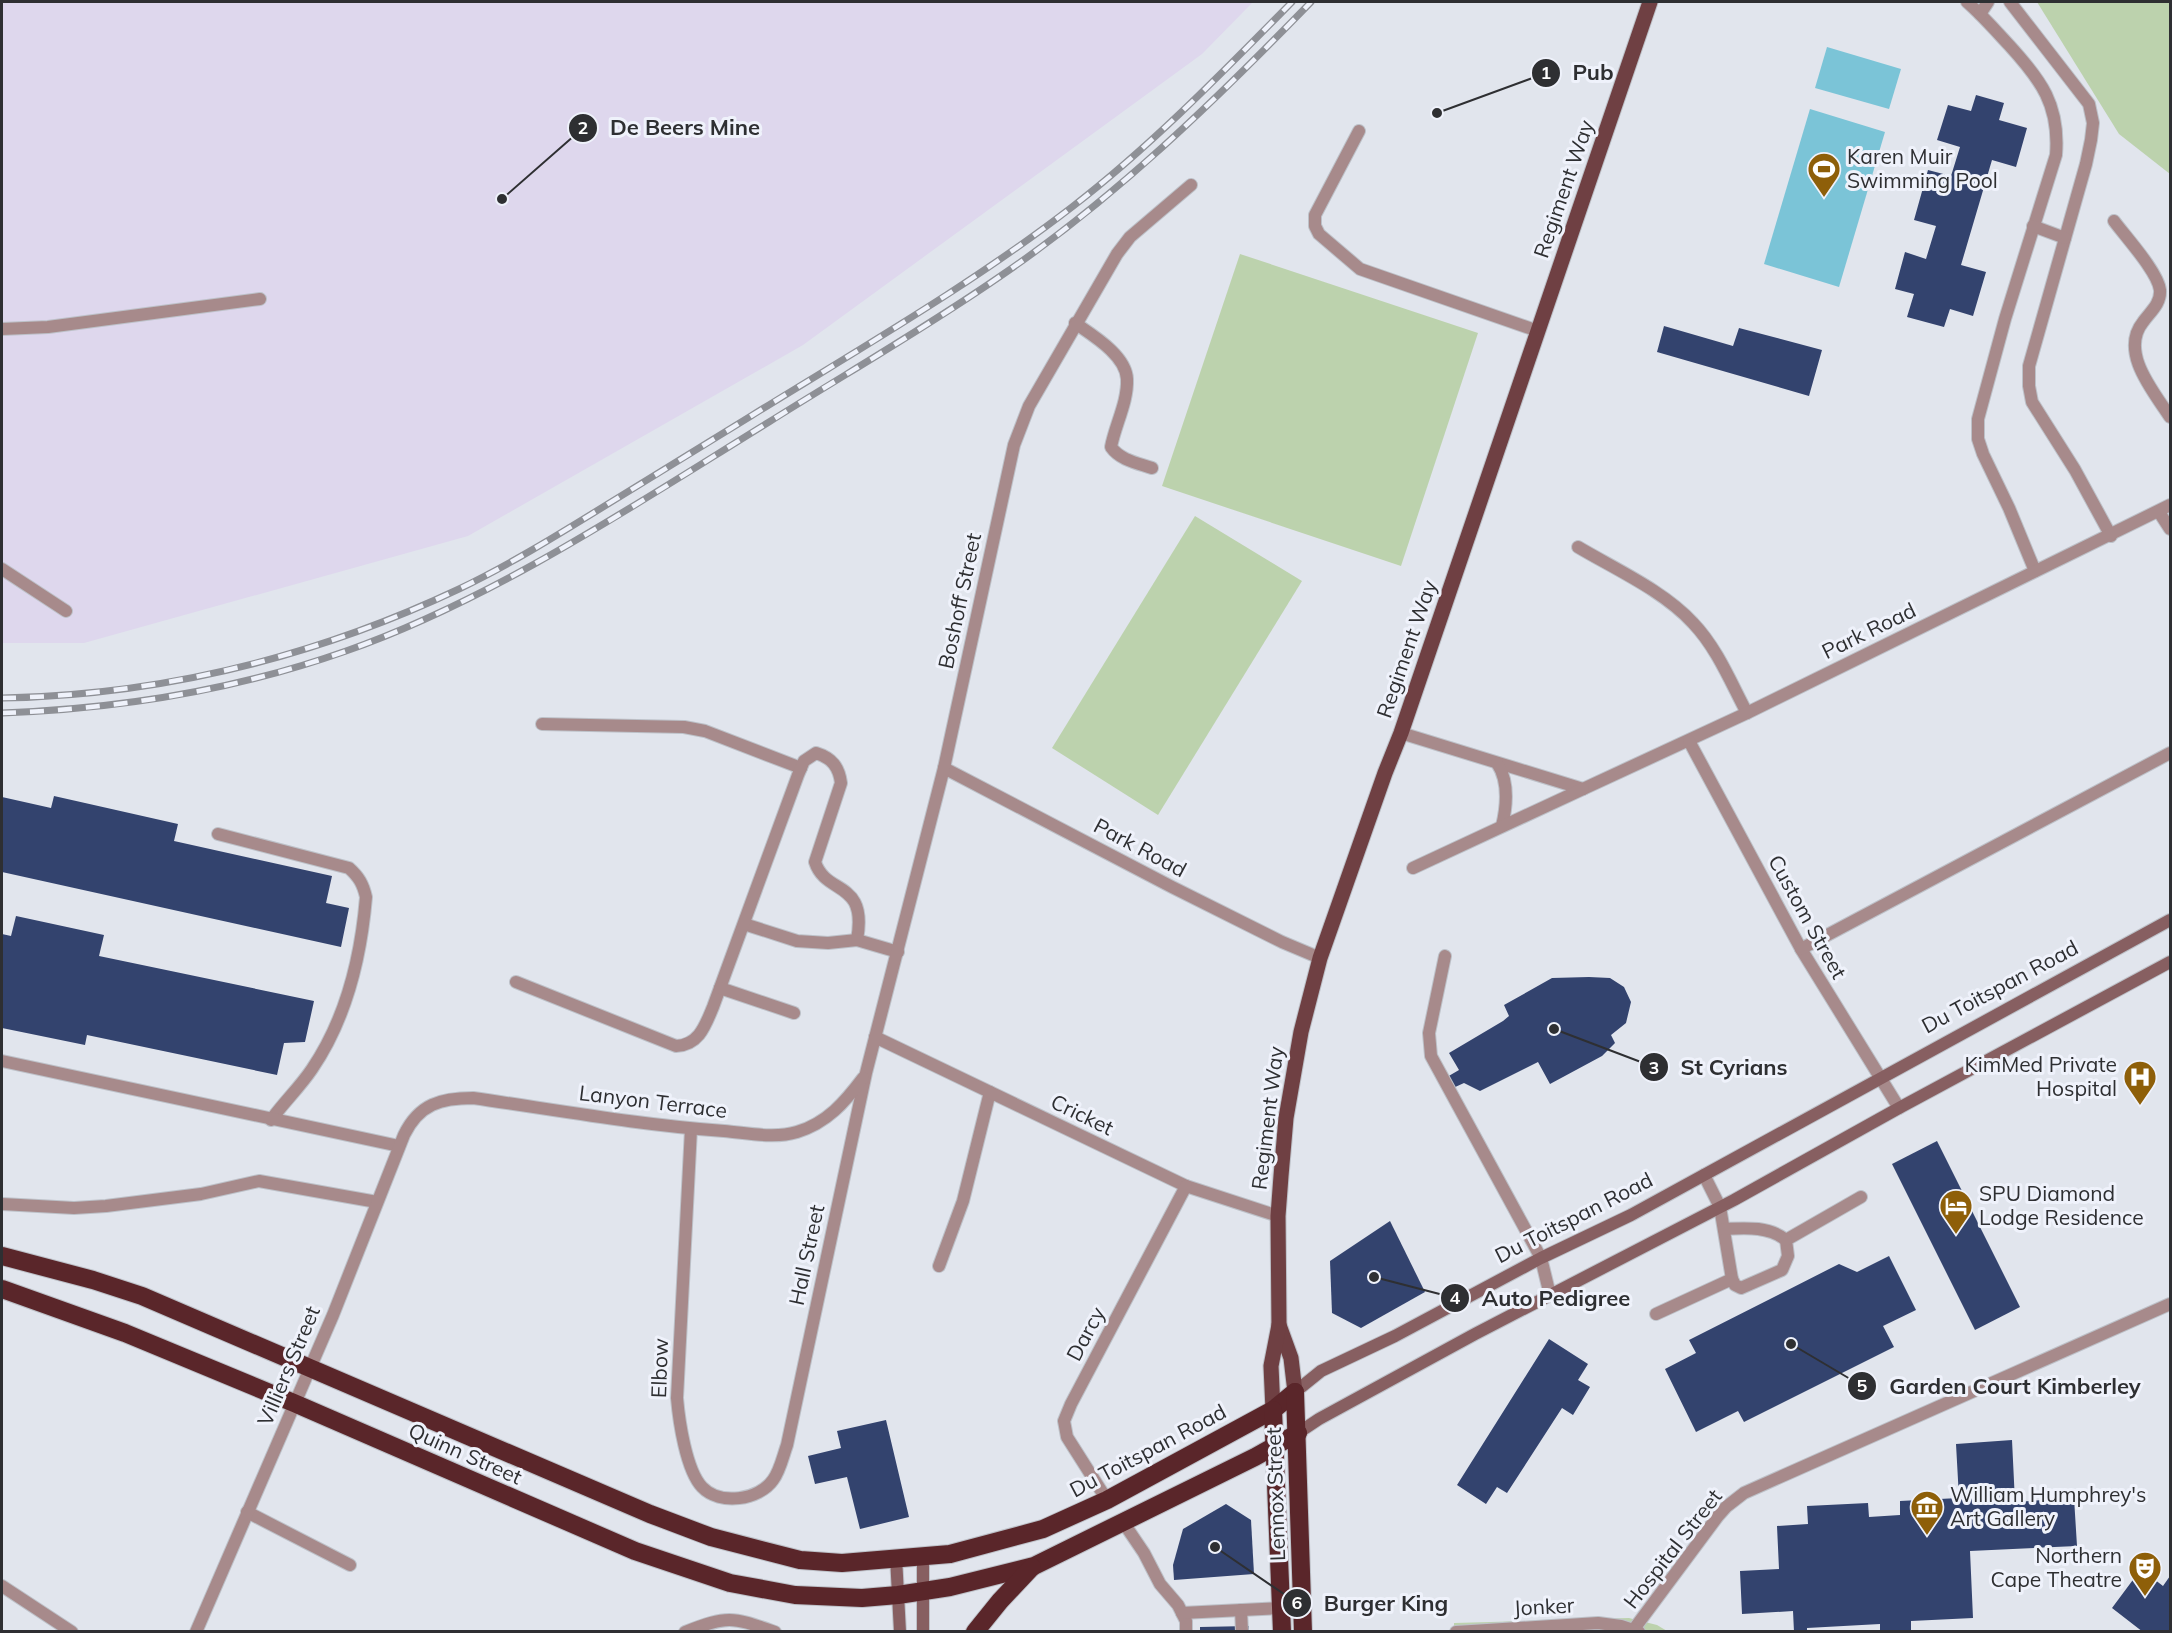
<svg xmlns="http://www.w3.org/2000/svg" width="2172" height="1633" font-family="Mulish,sans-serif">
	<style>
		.industrial { fill: #ded7ed }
		.green { fill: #bcd2ad }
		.water { fill: #7bc4d7 }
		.building { fill: #33436e }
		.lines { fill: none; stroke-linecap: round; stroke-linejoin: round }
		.lane-casing { stroke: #bdc1c8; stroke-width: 14 }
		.street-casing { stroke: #bdc1c8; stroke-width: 14 }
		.secondary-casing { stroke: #bdc1c8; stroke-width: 14 }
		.primary-casing { stroke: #bdc1c8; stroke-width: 17 }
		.highway-casing { stroke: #bdc1c8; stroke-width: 20 }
		.lane { stroke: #a78a8b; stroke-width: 12 }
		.street { stroke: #a78a8b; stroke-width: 12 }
		.secondary { stroke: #875f61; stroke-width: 12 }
		.primary { stroke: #6f4043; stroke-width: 15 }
		.highway { stroke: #5a262a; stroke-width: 18 }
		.rail-casing { stroke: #8e9096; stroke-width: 7 }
		.rail { stroke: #eff2fb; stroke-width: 4.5; stroke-dasharray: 14; stroke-linecap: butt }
		.labels { text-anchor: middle; stroke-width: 6; stroke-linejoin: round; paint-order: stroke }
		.poi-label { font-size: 21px; fill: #2e2f32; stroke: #eff2fb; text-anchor: start }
		.street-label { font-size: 21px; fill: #2e2f32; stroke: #eff2fb }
		.leader { fill: none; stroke: #2e2f32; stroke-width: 2 }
		.callout-dot { fill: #2e2f32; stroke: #eff2fb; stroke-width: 2 }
		.mark-label { font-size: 18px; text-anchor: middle; font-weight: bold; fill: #fff }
		.callout-label { font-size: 22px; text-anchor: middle; font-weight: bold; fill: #2e2f32; stroke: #eff2fb; stroke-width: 6; stroke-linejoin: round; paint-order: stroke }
	</style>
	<rect width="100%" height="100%" fill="#e1e5ed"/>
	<path class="industrial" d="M2,2H1253L1202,54L803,345L468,536L84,643H2Z"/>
	<g class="green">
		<path d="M2037,2H2170V174L2119,134Z"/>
		<path d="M1240,254L1478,333L1401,566L1162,486Z"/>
		<path d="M1195,516L1302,581L1158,815L1052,748Z"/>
		<path d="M1629,1618L1657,1625L1667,1631L1454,1632V1623Z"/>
	</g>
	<g class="water">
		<path d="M1827,47L1901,69L1889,109L1815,88Z"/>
		<path d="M1810,109L1885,132L1839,287L1764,264Z"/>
	</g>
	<g class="building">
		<path d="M1976,95L2004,103L1999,120L2027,128L2016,167L1992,160L1961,265L1986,272L1973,316L1950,309L1944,327L1907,317L1914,294L1895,289L1905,252L1926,259L1936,226L1914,220L1928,170L1951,176L1960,147L1937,140L1948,105L1971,111Z"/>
		<path d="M1664,326L1733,346L1739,328L1822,350L1809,396L1657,352Z"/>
		<path d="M54,796L178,824L174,841L332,876L326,903L349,908L341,947L2,872V797L51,808Z"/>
		<path d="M16,916L104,935L99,956L314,1001L305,1042L284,1043L277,1075L87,1035L85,1045L2,1028V934L11,936Z"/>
		<path d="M1589,977L1610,978L1624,987L1631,1002L1626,1023L1611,1035L1615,1043L1602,1056L1550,1084L1538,1062L1480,1091L1464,1083L1453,1088L1447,1077L1459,1070L1449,1053L1503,1021L1509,1016L1504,1005L1552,978Z"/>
		<path d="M1937,1141L2020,1307L1975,1330L1892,1164Z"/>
		<path d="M1390,1221L1425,1292L1361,1328L1332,1313L1330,1261Z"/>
		<path d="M1889,1256L1916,1310L1883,1326L1894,1347L1744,1422L1738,1411L1696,1432L1665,1369L1696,1353L1689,1340L1839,1264L1857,1272Z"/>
		<path d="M1549,1339L1588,1364L1578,1380L1590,1387L1573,1415L1562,1408L1507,1493L1497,1487L1486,1504L1457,1485Z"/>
		<path d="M886,1420L909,1517L860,1529L847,1477L815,1484L808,1456L841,1448L837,1431Z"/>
		<path d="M2012,1440L2015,1502L2074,1498L2077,1546L1970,1551L1973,1618L1911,1621V1632H1880V1624L1807,1628V1632H1794L1793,1611L1742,1614L1740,1571L1779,1569L1777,1526L1808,1524L1807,1506L1868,1503L1869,1517L1900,1515V1501L1959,1498L1956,1444Z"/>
		<path d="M1226,1504L1251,1520L1254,1574L1174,1580L1173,1565L1183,1529Z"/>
		<path d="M2141,1569L2163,1586L2170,1576V1632H2143L2112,1608Z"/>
		<path d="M1249,1626V1632H1200V1627Z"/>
	</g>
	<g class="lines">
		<defs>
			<g id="lane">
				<path d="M1967,2C1982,15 1995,30 2009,45C2041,80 2060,105 2056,155L2005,319L1978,419V439L1983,454L2009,508L2035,571"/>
				<path d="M2010,2L2089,104L2093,123L2091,140L2086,164L2029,366V386L2032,402L2075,470L2111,536"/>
				<path d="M1980,14L1988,2"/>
				<path d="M1359,131L1315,215V226L1319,234L1360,269L1538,331"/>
				<path d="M2114,221C2125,236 2158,272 2160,290C2161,304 2150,312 2143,322C2119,352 2154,392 2170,417"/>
				<path d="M2033,226L2065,238"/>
				<path d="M1075,323C1092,335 1126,355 1127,379C1128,402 1115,425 1111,447C1120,460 1137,463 1152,468"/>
				<path d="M2,329L48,327L260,299"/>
				<path d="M1578,547C1615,569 1664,591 1693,623C1717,648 1731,683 1747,713"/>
				<path d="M2,569L66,611"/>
				<path d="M542,724L684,727L705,731L801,768"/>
				<path d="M218,834L349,868C359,877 363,884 366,897C361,957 346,1019 312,1069C300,1087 284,1102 271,1120"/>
				<path d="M744,924L797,941L828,943L857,940L898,952"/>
				<path d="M1445,956L1429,1033L1431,1056L1541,1258L1550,1295"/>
				<path d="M516,982L676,1046C699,1045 705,1026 713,1007L798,775L804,761L816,753C832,758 839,767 841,783L815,862C826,896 868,879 857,940"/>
				<path d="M720,988L794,1013"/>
				<path d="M2,1061L399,1146"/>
				<path d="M1704,1175L1720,1207L1732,1279L1735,1285L1741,1288L1782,1270L1788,1256L1786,1240L1861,1197"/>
				<path d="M2,1204L74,1208L106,1206L201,1194L259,1181L377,1202"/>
				<path d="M1724,1229C1745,1228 1769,1226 1786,1240"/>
				<path d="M939,1266L963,1201L990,1092"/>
				<path d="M1656,1314L1732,1279"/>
				<path d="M247,1512L350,1565"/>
				<path d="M1123,1522L1144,1553L1160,1584L1178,1605L1186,1621V1632"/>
				<path d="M1241,1610L1242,1632"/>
				<path d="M1182,1613L1281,1608"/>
			</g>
			<g id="street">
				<path d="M2159,512L2170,529"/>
				<path d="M1401,733L1583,789L1747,713L2170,505"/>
				<path d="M1689,741L1801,949L1899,1108"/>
				<path d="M1497,763C1509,781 1507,805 1502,826"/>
				<path d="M944,768L1172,887L1282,942L1320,958"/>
				<path d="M1413,868L1583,789"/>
				<path d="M1801,949L2170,753"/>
				<path d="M875,1037L1186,1186L1278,1216"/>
				<path d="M691,1129L677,1398C679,1421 686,1470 702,1487C720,1506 759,1500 773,1480C780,1471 783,1456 787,1445L866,1073L944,768L1014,445L1029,406L1117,254L1130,237L1191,185"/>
				<path d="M1107,1500L1067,1437L1064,1421L1071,1404L1186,1186"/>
				<path d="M2,1586L72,1632"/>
				<path d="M1634,1629L1718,1516L1726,1507L1744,1493L2170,1304"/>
				<path d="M196,1632L333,1315L404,1135C419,1104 441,1098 473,1098C557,1110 640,1125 724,1131C748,1133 774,1139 797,1132C827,1123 845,1102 863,1078"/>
				<path d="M685,1632C729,1615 732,1617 775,1632"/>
				<path d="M1456,1632L1598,1623L1621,1626L1639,1632"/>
			</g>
			<g id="secondary">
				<path d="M1295,1392L1321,1371L1395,1336L1541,1258L1631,1215L2170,920"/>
				<path d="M1298,1433L1319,1419L1475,1334L1734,1200L1899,1108L2170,962"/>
				<path d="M923,1556V1632"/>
				<path d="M896,1557L900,1632"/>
			</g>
			<g id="primary">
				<path d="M1279,1325L1291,1358L1295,1392"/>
				<path d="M1273,1410L1271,1366L1279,1325L1278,1216L1281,1176L1286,1118L1301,1032L1320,958L1385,773L1401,733L1650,2"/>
			</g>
			<g id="highway">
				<path d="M2,1256L93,1280L142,1296L650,1514L711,1537L800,1560L842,1563L950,1554L1043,1529L1107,1500L1273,1410L1295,1392"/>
				<path d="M2,1289L125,1333L294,1403L635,1551L730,1583L795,1595L862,1598L898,1595L950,1587L1034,1566L1255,1457L1298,1433"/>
				<path d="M1295,1392L1303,1632"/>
				<path d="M1273,1410L1282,1632"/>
				<path d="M975,1632L1000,1601L1032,1567"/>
			</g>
		</defs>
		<use href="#lane" class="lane-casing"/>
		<use href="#street" class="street-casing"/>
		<use href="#secondary" class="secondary-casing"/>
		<use href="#primary" class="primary-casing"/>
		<use href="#highway" class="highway-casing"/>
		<use href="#lane" class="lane"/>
		<use href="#street" class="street"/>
		<use href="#secondary" class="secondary"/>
		<use href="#primary" class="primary"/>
		<use href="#highway" class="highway"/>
		<defs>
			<g id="rail">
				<path d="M2,698C161,695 315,657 459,589C509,565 556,536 603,507C652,477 701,447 751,416C859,349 971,285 1072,207C1151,146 1222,73 1292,2"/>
				<path d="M2,713C119,709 236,690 346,651C494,599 636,504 769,422C847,373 927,327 1002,275C1116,197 1215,101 1311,2"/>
			</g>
		</defs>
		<use href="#rail" class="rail-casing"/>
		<use href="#rail" class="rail"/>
	</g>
	<defs>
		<symbol id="stadium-pin" viewBox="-11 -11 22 30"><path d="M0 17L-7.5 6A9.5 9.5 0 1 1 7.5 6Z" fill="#8e5f09" stroke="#eff2fb"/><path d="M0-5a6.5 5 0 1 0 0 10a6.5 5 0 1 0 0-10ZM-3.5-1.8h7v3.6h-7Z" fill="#fff"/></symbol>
		<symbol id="hospital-pin" viewBox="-11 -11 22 30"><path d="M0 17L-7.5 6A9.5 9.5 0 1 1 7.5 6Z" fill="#8e5f09" stroke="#eff2fb"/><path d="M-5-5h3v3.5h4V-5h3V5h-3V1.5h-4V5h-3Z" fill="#fff"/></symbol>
		<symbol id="hotel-pin" viewBox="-11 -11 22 30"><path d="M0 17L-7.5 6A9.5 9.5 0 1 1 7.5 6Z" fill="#8e5f09" stroke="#eff2fb"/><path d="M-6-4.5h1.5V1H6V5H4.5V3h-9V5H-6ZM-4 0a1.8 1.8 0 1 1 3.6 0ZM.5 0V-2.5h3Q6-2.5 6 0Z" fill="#fff"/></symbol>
		<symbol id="museum-pin" viewBox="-11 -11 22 30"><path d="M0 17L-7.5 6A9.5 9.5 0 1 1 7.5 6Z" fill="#8e5f09" stroke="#eff2fb"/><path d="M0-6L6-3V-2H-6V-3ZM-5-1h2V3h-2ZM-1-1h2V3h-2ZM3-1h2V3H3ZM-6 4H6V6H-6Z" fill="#fff"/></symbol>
		<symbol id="theatre-pin" viewBox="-11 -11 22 30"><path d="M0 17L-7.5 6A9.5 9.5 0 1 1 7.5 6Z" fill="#8e5f09" stroke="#eff2fb"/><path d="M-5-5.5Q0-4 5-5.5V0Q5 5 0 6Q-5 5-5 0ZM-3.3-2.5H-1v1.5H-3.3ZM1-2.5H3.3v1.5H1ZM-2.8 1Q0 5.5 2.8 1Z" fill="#fff"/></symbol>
	</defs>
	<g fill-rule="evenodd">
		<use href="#stadium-pin" x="1805" y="150" width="38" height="52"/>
		<use href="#hospital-pin" x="2121" y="1058" width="38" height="52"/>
		<use href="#hotel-pin" x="1937" y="1187" width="38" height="52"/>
		<use href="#museum-pin" x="1908" y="1488" width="38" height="52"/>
		<use href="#theatre-pin" x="2126" y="1549" width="38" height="52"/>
	</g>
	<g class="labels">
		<g class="poi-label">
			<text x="1847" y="164">Karen Muir<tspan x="1847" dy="24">Swimming Pool</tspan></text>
			<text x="2117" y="1072" text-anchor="end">KimMed Private<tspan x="2117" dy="24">Hospital</tspan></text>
			<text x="1979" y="1201">SPU Diamond<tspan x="1979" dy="24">Lodge Residence</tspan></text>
			<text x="1950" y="1502">William Humphrey's<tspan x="1950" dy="24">Art Gallery</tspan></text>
			<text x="2122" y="1563" text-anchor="end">Northern<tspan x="2122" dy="24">Cape Theatre</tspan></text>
		</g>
		<g class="street-label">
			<text transform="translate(1564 189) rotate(-71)" y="7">Regiment Way</text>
			<text transform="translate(960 601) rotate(-78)" y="7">Boshoff Street</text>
			<text transform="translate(1869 631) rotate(-26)" y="7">Park Road</text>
			<text transform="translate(1407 649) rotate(-71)" y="7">Regiment Way</text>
			<text transform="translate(1140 848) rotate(28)" y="7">Park Road</text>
			<text transform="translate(1807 917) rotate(61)" y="7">Custom Street</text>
			<text transform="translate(2000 987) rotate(-28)" y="7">Du Toitspan Road</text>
			<text transform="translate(653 1102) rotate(7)" y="7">Lanyon Terrace</text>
			<text transform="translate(1082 1115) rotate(26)" y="7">Cricket</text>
			<text transform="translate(1268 1118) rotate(-83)" y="7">Regiment Way</text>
			<text transform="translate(1574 1218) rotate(-27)" y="7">Du Toitspan Road</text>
			<text transform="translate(807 1255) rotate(-78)" y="7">Hall Street</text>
			<text transform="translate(1086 1334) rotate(-62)" y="7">Darcy</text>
			<text transform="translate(289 1366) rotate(-67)" y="7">Villiers Street</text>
			<text transform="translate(660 1368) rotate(-88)" y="7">Elbow</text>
			<text transform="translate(1148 1451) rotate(-28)" y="7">Du Toitspan Road</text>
			<text transform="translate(465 1454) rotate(24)" y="7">Quinn Street</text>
			<text transform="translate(1276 1494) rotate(-92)" y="7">Lennox Street</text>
			<text transform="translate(1673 1549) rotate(-52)" y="7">Hospital Street</text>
			<text transform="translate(1544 1607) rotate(-3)" y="7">Jonker</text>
		</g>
	</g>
	<path class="leader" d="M1437 113L1546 73M502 199L583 128M1554 1029L1654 1067M1374 1277L1455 1298M1791 1344L1862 1386M1215 1547L1297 1603"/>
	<g class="callout-dot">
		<circle cx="1437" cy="113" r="6"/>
		<circle cx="502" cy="199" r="6"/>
		<circle cx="1554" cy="1029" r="6"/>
		<circle cx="1374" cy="1277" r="6"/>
		<circle cx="1791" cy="1344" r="6"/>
		<circle cx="1215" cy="1547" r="6"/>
		<circle cx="1546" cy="73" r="15"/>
		<circle cx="583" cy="128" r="15"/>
		<circle cx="1654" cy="1067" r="15"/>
		<circle cx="1455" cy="1298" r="15"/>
		<circle cx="1862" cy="1386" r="15"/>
		<circle cx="1297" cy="1603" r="15"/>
	</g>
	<g class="mark-label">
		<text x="1546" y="79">1</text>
		<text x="583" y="134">2</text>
		<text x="1654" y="1074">3</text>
		<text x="1455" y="1304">4</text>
		<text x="1862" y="1392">5</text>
		<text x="1297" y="1609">6</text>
	</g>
	<g class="callout-label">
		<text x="1593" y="80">Pub</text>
		<text x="685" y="135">De Beers Mine</text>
		<text x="1734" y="1075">St Cyrians</text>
		<text x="1556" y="1306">Auto Pedigree</text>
		<text x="2015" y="1394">Garden Court Kimberley</text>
		<text x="1386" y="1611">Burger King</text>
	</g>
	<rect width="2172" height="1633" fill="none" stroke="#2e2f32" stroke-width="6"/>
</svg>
